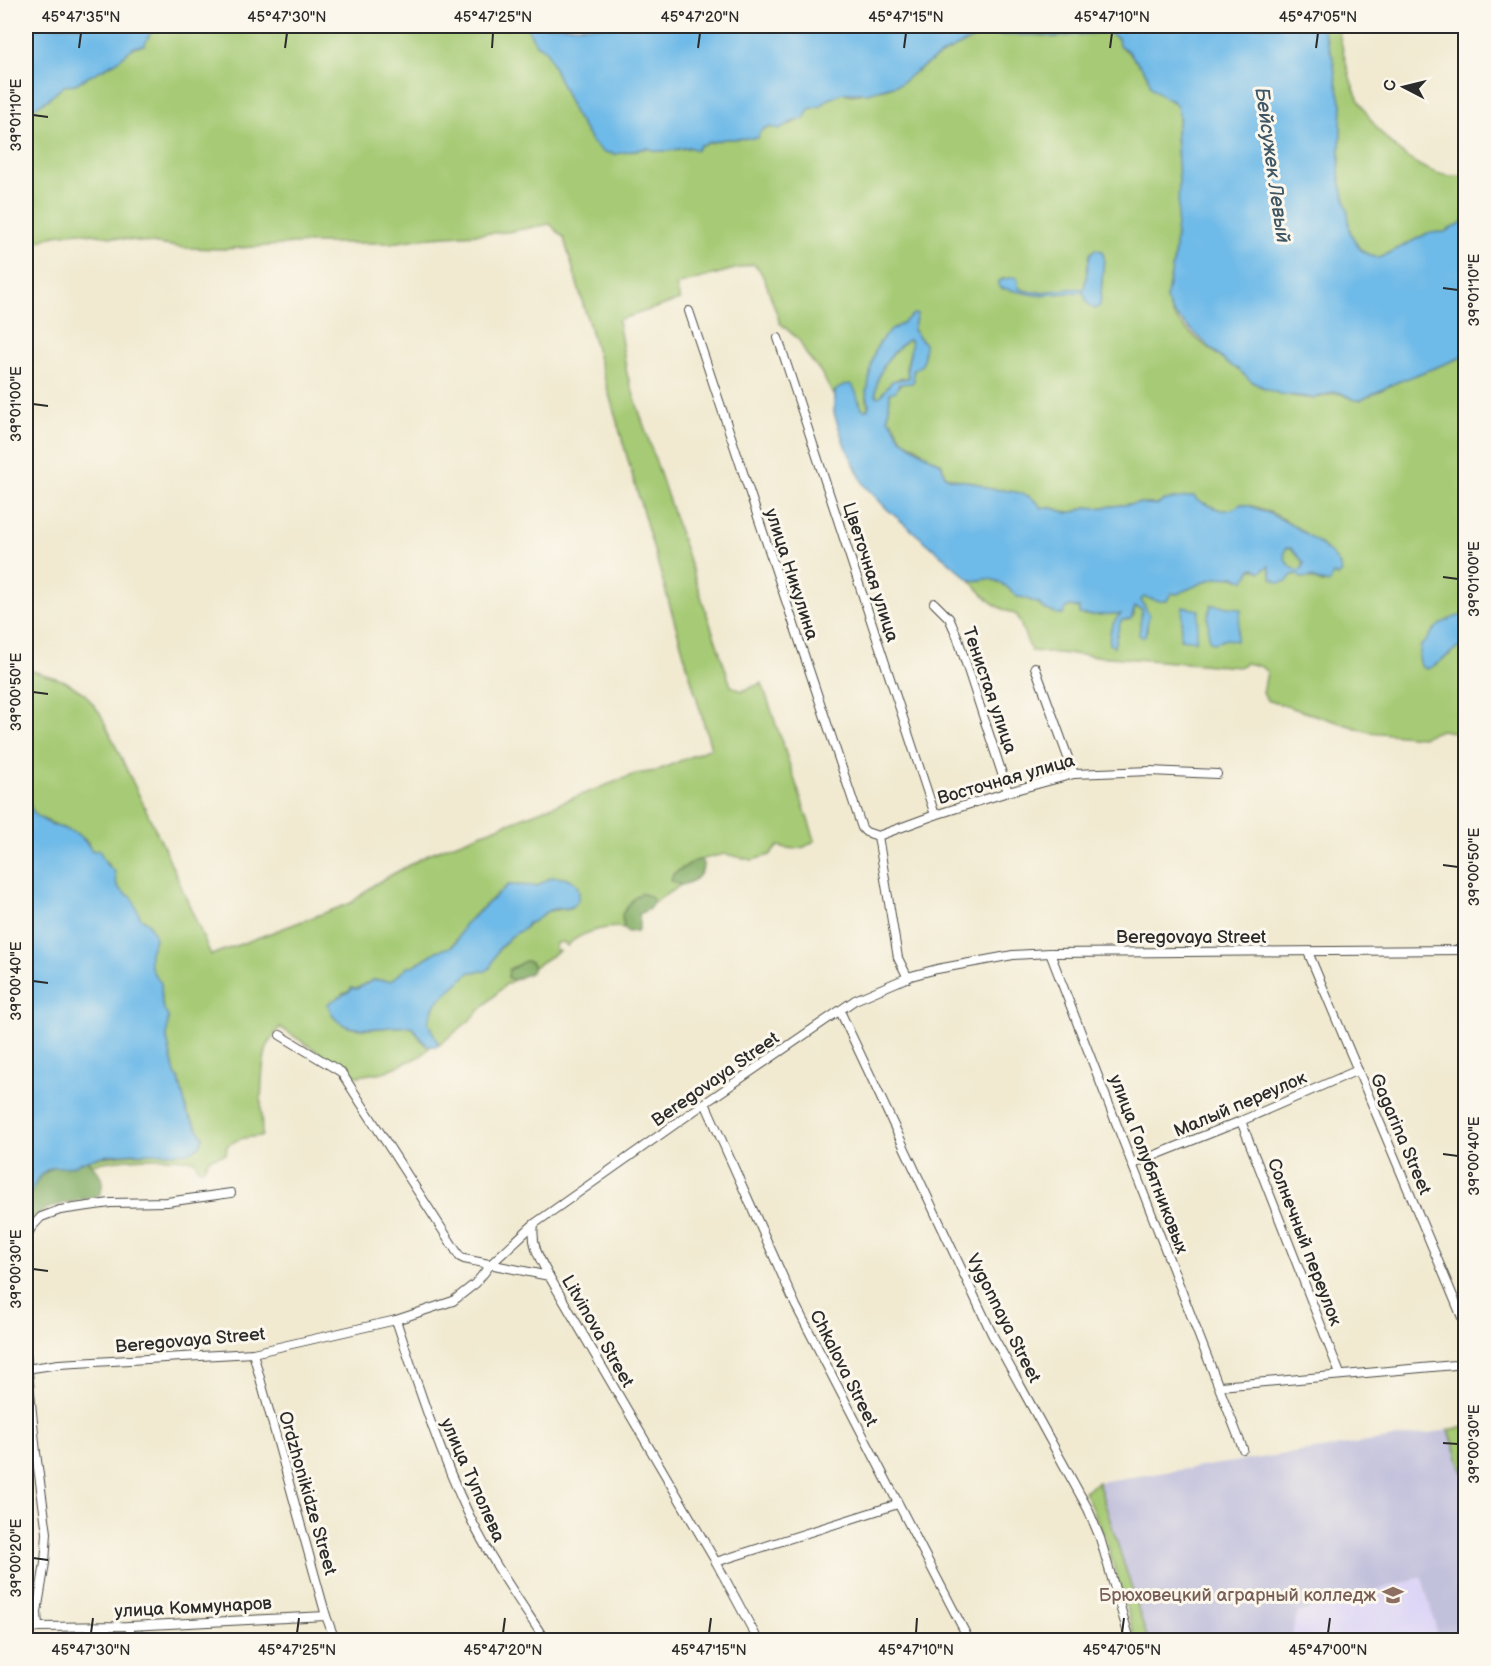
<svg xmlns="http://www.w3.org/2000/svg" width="1491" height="1666" font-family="'Balsamiq Sans',sans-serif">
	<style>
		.built { fill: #ddd5f6 }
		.industrial { fill: #c2c1dc }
		.green { fill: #a6ca74; stroke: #687a50; stroke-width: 1.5; fill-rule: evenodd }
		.forest { fill: #84ae66; stroke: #586c48; stroke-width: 1.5 }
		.water { fill: #6ebae8; stroke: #4c728a; stroke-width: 1.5; fill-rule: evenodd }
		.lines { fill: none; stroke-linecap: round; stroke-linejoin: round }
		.street-casing { stroke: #494844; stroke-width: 10 }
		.street { stroke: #fff; stroke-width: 8 }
		.ticks { fill: none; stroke: #2b2b2b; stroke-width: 2 }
		.labels { text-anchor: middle; stroke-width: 6; stroke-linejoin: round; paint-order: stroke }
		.street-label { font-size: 18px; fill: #2b2b2b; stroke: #fbf7ec }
		.education-label { font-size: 18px; fill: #785e54; stroke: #fbf7ec; text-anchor: end }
		.water-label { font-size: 20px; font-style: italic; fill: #3f5664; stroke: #fbf7ec }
		.neatline { fill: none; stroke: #2b2b2b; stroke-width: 2 }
		.ticks-label { font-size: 15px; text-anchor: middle; fill: #2b2b2b }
	</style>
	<rect width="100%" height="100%" fill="#fbf7ec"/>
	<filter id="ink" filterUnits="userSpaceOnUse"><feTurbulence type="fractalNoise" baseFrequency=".0167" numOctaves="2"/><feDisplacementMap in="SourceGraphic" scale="12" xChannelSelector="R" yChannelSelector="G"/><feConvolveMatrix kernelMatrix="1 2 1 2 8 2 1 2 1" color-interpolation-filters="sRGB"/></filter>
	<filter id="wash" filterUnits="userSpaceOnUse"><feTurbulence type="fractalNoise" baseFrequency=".008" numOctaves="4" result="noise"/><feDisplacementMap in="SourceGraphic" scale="24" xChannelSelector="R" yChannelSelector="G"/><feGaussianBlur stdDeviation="1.35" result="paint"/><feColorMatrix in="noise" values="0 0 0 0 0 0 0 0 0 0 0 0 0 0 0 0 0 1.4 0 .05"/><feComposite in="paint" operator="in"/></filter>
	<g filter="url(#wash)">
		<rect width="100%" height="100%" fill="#f1ead1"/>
		<path class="built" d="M1422,1577L1439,1640H1290L1297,1613Z"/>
		<path class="industrial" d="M1449,1430L1465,1478V1640H1439L1422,1577L1298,1613L1290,1640H1148L1098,1482Z"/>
		<g class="green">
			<path d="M159,26H526L536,44L546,50L574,113L592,142L615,154L647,148L656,151H668L694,147L724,139L757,138C761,123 775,129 786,126C793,124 797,120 804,119L809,109L821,106L825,101L842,93L853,95L884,89L900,84L916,71L942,54L975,38L985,35H1038L1056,37L1107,32L1118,38L1119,45C1130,53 1140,64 1147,75C1150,78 1150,84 1152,87C1158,95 1172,98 1177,106C1182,117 1177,123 1176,132C1176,147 1179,163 1179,178C1180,207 1177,236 1173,264C1171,280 1163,298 1172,313C1183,330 1220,357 1237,369C1242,372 1246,377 1251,381C1265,392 1299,399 1316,398C1338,395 1331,388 1355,400L1370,396L1395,383L1465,356V615C1451,617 1434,629 1427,641L1439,661C1447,657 1461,647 1465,640V734L1441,730L1422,737L1369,732L1267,700L1263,693L1267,672L1260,666L1246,663L1239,667L1031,651L1017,615C992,606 986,599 969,579C977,583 979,579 987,579C999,579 1009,589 1017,596C1025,596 1030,602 1038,603L1043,609L1063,614L1066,608L1070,606L1079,608V614C1093,617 1108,612 1122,614C1113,621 1108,632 1110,644L1120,623L1122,620H1128L1134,615V607L1142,609L1141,629L1147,630L1146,608L1140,599L1144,597L1166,601L1171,593L1177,594C1195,587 1222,569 1240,580L1248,576L1251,569L1263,570L1269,566L1272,578L1299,574L1323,583L1340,565C1315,538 1279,509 1241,504L1233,510L1225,512L1197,500H1165L1157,505L1139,503L1097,508L1086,507L1078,511L1067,513L1053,508H1042C1030,491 1009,491 991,489C986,489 982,485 977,484C966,479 956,482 945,475L941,463L932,460L918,448L902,439L893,423L888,419L890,393L914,375L913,371L924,356L921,339L913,330L917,314L913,315C904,324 891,328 883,338C871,352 871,370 868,388L866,391L868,409L864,410L861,408L860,401L835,391L833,395L820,371L806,354L799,340L780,323L766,283L759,269L753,264L676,285L680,300L618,320L627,374L641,417L731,686L742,691L762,683L815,840C803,851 792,850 778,846L770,855L752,860L725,854L695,861L673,874L671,881L681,885L653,903L652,897L622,918L624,928C608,925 578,933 567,946L564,942L556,943L555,949L559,951L534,967L531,962L525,961L509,969L508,977L514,980L506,984L469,1021L439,1045L428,1022L434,1006L440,999L470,972L480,971L510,937L525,928L528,923L548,911L570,908L572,880L555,877L550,878L537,886L508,885L472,917L451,947L437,951L415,965L408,967L391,981L373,980L356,989L351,988L350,991L342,994L348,1027C369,1033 391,1024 412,1027L424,1044L430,1047L421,1056L384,1072L351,1077L343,1068L280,1027C274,1035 268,1042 266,1051C260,1074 261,1112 262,1136C248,1137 238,1138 227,1146L226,1154L210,1158L203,1169H199L194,1160C161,1156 125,1158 92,1164L85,1159L132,1154L190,1152L203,1136L187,1113L179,1079L175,1074L167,1039L168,1017L162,1005L161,984L152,971L150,962L148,923L140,917L132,897L121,892L116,887L114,872L101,856L89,848L88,842L77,834L38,817L31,809L26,792V669L65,681L85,694L100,713L167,854L211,955L351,903L375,884L431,853L635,774L656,771L711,748L564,238L550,224L507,232L432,237L391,243H309L225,249L184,248L78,232L55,235L26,247V113L47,100L64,86L75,84L116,62L134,47L144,45L151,32ZM1102,251L1104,257L1100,305L1096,308L1083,292L1035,295L1001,288L1002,279L1016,278L1019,288C1038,298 1064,286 1084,290L1090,254Z"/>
			<path d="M1320,26H1337C1343,46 1346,69 1354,89C1370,130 1418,181 1465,176V221L1445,232L1428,233L1380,258C1341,253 1349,204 1339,176L1342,104L1336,81L1333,58L1323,31Z"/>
			<path d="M907,340H910L912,345L906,368L909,378L897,379L884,391L881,396L878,397L876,395C875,372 890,354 907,340Z"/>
			<path d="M1286,548H1291L1304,563L1302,569L1298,571C1288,566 1281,559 1286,548Z"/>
			<path d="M1465,1427H1466L1465,1478L1449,1430Z"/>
			<path d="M1098,1482L1148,1640H1136L1105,1538L1084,1491Z"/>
		</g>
		<g class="forest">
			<path d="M700,860L703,863C704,876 693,882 681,885L671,881L673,874L695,861Z"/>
			<path d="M641,893L652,897L653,903L649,909L639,914V928L637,931L627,932L624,928L622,914L634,898Z"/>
			<path d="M525,961L531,962L534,967L530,973L514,980L508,978L509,970Z"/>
			<path d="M85,1159C97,1168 108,1180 99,1195C74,1204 39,1201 26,1229V1204L29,1193L41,1175L57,1165L73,1166Z"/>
		</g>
		<g class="water">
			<path d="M26,26H159L151,32L144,45L134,47L116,62L75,84L64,86L47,100L26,113Z"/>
			<path d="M526,26H1320L1323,30L1333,58L1336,81L1342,104L1339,176L1348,212L1350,232L1360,250L1371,256L1380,258L1428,233L1445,232L1465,221V356L1395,383L1361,400H1355L1341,393L1334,392L1315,398L1280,394L1269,390L1252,382L1238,369L1228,364L1172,312L1166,299L1174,259L1178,209L1179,180L1176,131L1180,118L1177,107L1173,101L1167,99L1151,87L1147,74L1128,51L1119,45L1118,38L1107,32L1056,37L1038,35H985L975,38L942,54L916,71L900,84L867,93H842L825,101L821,106L809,109L804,119L796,120L779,129C769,126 760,126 758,138L724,139L700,145L697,150L689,147L668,151H656L647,148L615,154L603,152L592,142L574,113L546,50L536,44Z"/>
			<path d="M1095,249L1102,251L1104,257L1100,305L1096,309C1087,307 1086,299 1083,292L1035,295L1001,288L998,285V281L1013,277L1017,278L1019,288C1038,298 1064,286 1084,289L1090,254Z"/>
			<path d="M913,314H917L913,330L925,344L923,363L920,367L913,371L914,380L912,383L899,384L896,391L890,393L888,419C895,424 895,431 901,438C904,442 935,461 941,463L945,476C956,482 966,479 978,484C982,485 986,489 991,489C1010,491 1030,491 1042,508H1053L1067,513L1078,511L1086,507L1097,508L1139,503L1157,505L1165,500L1194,496L1197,500C1215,507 1223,517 1241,504C1267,508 1336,545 1342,572L1338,576L1333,574L1329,583L1316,580L1312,577L1301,578L1298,574L1292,575L1287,581L1279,583L1272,578L1269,566L1260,572L1255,568L1251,569L1245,580H1241L1234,576L1211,579L1177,594L1171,593L1167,601H1159L1144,597L1141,600L1149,615L1145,636L1142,637L1139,635L1142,609L1135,607L1131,619L1122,620L1120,623L1114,647L1110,644C1108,633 1113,620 1121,614C1107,613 1092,617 1079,614V608L1070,606L1066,608L1063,615C1053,612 1045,612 1038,603C1031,602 1025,596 1017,597C1010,589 999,579 987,579C979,579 977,583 969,579L887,509L864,485L844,443L834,413L835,391L844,385L851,384C859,392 857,405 864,410L868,409L869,404L866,391L868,387C871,370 871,352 883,338C891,328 904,324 913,314ZM907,340H910C914,355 903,363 909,378L892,381C888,387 884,390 881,396L878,397L876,395C875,372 890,354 907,340ZM1286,548H1291L1304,563L1302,569L1298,571C1288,566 1281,559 1286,548Z"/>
			<path d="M1211,605L1237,608L1241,610L1236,641L1227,639L1214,643L1209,640L1208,617Z"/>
			<path d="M1183,607L1199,610L1196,641L1180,639Z"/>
			<path d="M1465,615V640L1461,647C1448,651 1440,666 1426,669L1421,666L1419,658L1421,645C1428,641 1429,635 1434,630C1441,622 1455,616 1465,615Z"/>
			<path d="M26,792C28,797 29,804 32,810C41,824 63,827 77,834C86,839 87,846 93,851L99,850L106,864L115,872C115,886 119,891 132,897L140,917L148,923L154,933L155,939L150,953V962L152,971L161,983L162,1005L168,1017L167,1039L175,1074L179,1079L187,1113L203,1136C203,1144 197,1149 190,1152C152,1155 109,1148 75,1165C65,1170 53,1161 41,1175C34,1183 30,1194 26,1204Z"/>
			<path d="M555,877C561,878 570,878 574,882C581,889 581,902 571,907C564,910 555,907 548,911C540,915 536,923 528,923L525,928L510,937L498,950L490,968L486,971L470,972L440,999L434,1006L428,1022L439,1045C424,1051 422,1036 412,1027C386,1023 337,1043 328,1004L330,1002L350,991L351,988L356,989L374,980L391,981L408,967L415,965L437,951L451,947L456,942L464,925L508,885L537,886L550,878Z"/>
		</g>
	</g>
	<g filter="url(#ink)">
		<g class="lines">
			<defs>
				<g id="street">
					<path d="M689,311L862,828L866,832L878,836"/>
					<path d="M778,338L935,815"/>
					<path d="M934,603L949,618L957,636L1008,792"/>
					<path d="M1035,667L1074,774"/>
					<path d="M878,836L935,815L1008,792L1074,774L1150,771L1217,774"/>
					<path d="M878,836L898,958L908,978"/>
					<path d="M1308,952L1466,1327"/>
					<path d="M1050,953L1243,1449"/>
					<path d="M840,1011L992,1334L1088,1509L1100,1538L1130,1640"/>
					<path d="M280,1035L341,1072L460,1257L464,1259L549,1276L716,1562L758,1640"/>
					<path d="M705,1103L796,1306L969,1640"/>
					<path d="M1241,1121L1340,1374"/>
					<path d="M1133,1164L1241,1121L1358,1070"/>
					<path d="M534,1224C531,1245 539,1258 549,1276"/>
					<path d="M26,1238L31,1228L41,1217L60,1210L110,1203L167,1202L231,1193"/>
					<path d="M396,1320C418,1386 439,1452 469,1515C490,1559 519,1600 545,1640"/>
					<path d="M26,1352L36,1453L47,1533L45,1563L37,1612L38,1627"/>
					<path d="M253,1353L326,1616L335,1640"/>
					<path d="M26,1369L59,1364L253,1353L396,1320L453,1301L476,1283L491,1264L534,1224L705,1103L855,1000L911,976L937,969L1013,955L1050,953L1466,950"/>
					<path d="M1220,1386L1466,1364"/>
					<path d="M716,1562L898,1504"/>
					<path d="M129,1626L132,1640"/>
					<path d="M26,1629L38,1627L129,1626L326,1616"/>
				</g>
			</defs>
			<use href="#street" class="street-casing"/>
			<use href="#street" class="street"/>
		</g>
	</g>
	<path class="ticks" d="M79,48L81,33M285,48L287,33M492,48L493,33M698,48L700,33M904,48L906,33M1110,48L1112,33M1316,48L1318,33M33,115L48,117M1443,288L1458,290M33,404L48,406M1443,577L1458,579M33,692L48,694M1443,865L1458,867M33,981L48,983M1443,1154L1458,1156M33,1269L48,1271M1443,1443L1458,1444M33,1558L48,1560M91,1633L93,1618M297,1633L299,1618M503,1633L505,1618M709,1633L711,1618M916,1633L917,1618M1122,1633L1124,1618M1328,1633L1330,1618"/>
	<defs>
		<symbol id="university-bare" viewBox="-9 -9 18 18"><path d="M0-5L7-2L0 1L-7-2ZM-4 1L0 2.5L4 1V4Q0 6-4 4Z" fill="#8d6e63" stroke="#fbf7ec" stroke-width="2.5" paint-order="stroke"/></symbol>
	</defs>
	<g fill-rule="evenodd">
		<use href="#university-bare" x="1378" y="1580" width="30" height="30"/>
	</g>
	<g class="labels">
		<g class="street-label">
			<text transform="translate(871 572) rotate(72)" y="6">Цветочная улица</text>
			<text transform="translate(792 574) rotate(72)" y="6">улица Никулина</text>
			<text transform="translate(990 690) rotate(71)" y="6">Тенистая улица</text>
			<text transform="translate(1006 779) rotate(-16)" y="6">Восточная улица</text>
			<text x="1191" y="943">Beregovaya Street</text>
			<text transform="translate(715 1079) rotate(-35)" y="6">Beregovaya Street</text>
			<text transform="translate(1240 1104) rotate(-23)" y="6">Малый переулок</text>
			<text transform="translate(1401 1134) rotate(67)" y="6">Gagarina Street</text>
			<text transform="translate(1149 1164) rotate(69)" y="6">улица Голубятниковых</text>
			<text transform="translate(1305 1242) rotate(69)" y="6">Солнечный переулок</text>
			<text transform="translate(1004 1318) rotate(63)" y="6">Vygonnaya Street</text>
			<text transform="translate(598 1331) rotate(60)" y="6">Litvinova Street</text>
			<text transform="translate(190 1340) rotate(-5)" y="6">Beregovaya Street</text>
			<text transform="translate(844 1368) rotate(63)" y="6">Chkalova Street</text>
			<text transform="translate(473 1480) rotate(66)" y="6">улица Туполева</text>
			<text transform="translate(308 1493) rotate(74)" y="6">Ordzhonikidze Street</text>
			<text transform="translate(193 1607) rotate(-3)" y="6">улица Коммунаров</text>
		</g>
		<g class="education-label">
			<text x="1376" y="1601">Брюховецкий аграрный колледж</text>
		</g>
		<g class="water-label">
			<text transform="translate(1273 165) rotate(82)" y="7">Бейсужек Левый</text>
		</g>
	</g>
	<rect width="1491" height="1666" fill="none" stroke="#fbf7ec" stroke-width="66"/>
	<g transform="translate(1404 87) rotate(277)" stroke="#fbf7ec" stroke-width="4.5" paint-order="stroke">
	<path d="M0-4.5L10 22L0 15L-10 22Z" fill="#2b2b2b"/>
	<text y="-9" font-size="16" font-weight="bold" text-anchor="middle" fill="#2b2b2b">С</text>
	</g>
	<rect x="33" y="33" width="1425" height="1600" class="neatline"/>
	<g class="ticks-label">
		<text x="81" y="22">45°47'35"N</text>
		<text x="287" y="22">45°47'30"N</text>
		<text x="493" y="22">45°47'25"N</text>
		<text x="700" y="22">45°47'20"N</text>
		<text x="906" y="22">45°47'15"N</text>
		<text x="1112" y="22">45°47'10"N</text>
		<text x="1318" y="22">45°47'05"N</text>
		<text transform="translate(16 115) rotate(-90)" y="5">39°01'10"E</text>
		<text transform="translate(1474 290) rotate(-90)" y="5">39°01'10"E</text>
		<text transform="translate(16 404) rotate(-90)" y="5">39°01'00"E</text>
		<text transform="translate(1474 579) rotate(-90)" y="5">39°01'00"E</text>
		<text transform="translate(16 692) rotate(-90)" y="5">39°00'50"E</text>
		<text transform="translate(1474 867) rotate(-90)" y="5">39°00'50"E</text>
		<text transform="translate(16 981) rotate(-90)" y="5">39°00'40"E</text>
		<text transform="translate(1474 1156) rotate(-90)" y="5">39°00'40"E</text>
		<text transform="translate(16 1269) rotate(-90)" y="5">39°00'30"E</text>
		<text transform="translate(1474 1444) rotate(-90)" y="5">39°00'30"E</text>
		<text transform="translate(16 1558) rotate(-90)" y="5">39°00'20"E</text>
		<text x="91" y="1655">45°47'30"N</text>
		<text x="297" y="1655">45°47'25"N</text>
		<text x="503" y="1655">45°47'20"N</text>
		<text x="709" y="1655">45°47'15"N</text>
		<text x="916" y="1655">45°47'10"N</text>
		<text x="1122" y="1655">45°47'05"N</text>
		<text x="1328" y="1655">45°47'00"N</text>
	</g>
</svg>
